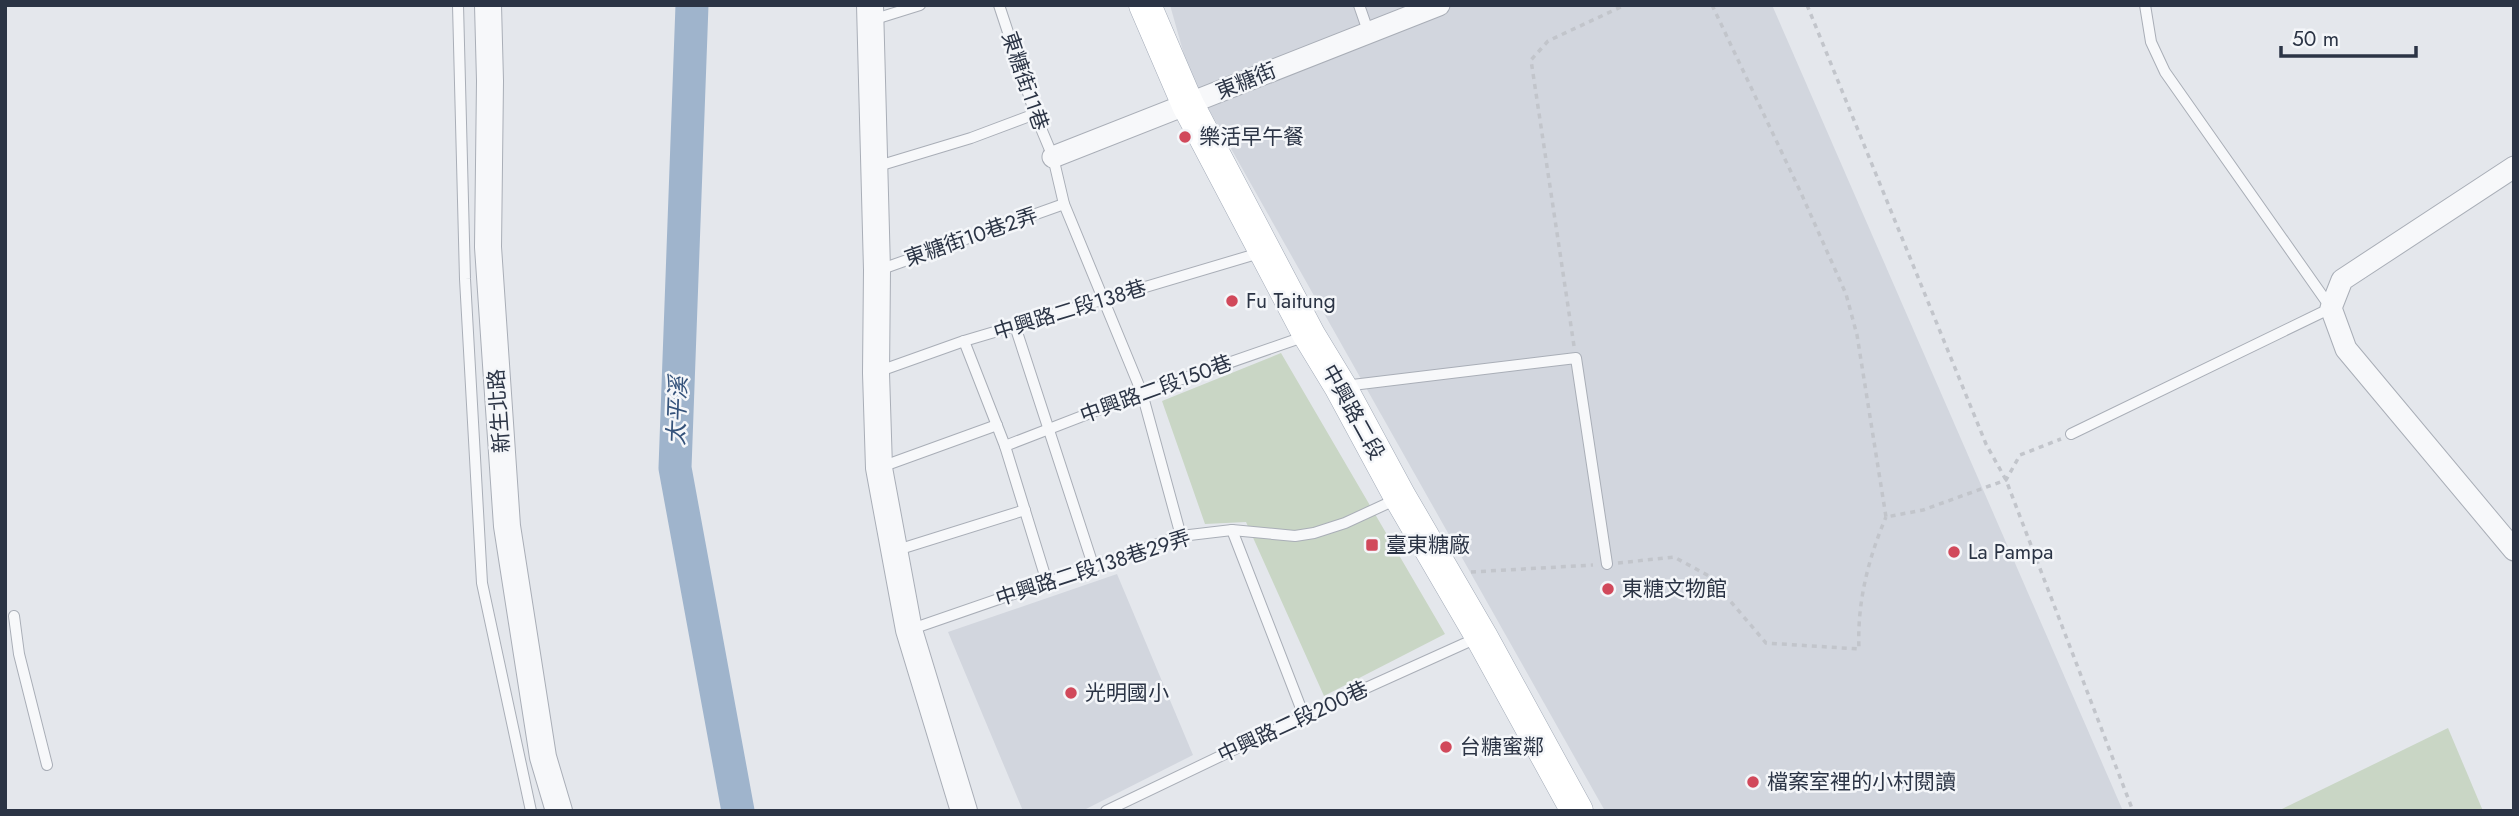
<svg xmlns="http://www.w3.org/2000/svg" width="2519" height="816" font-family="Jost,'Noto Sans TC',sans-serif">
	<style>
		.built { fill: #d2d6de }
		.green { fill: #c9d6c5 }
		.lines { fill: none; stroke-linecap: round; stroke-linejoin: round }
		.river { stroke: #9fb4cc; stroke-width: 33 }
		.service-casing { stroke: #a9aeb7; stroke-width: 12 }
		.minor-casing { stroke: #a9aeb7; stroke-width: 23 }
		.tertiary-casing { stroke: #a9aeb7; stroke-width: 28 }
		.primary-casing { stroke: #a3abb8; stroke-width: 33 }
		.path { stroke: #c2c5cb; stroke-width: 3.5; stroke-dasharray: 5 5; stroke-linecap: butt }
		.service { stroke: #f7f8fa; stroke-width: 10 }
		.minor { stroke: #f7f8fa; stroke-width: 21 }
		.tertiary { stroke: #f7f8fa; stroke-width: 26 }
		.primary { stroke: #fff; stroke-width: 32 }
		.poi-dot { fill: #d1495b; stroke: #f4f6f9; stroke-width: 2.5 }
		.labels { text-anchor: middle; stroke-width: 5; stroke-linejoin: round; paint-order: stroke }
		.street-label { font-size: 21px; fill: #2b3445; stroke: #f4f6f9 }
		.poi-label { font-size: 21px; fill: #2b3445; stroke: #f4f6f9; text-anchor: start }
		.water-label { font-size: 23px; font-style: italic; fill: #34527a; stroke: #f4f6f9 }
	</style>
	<rect width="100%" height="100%" fill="#e4e7ec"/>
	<g class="built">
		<path d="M1170,5H1772L2123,811H1605L1190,76Z"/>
		<path d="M1117,574L1193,755L1082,811H1023L948,632Z"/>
	</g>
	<g class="green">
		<path d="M1281,353L1445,634L1324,696L1246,522L1205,524L1162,401Z"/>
		<path d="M2448,728L2483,811H2278Z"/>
	</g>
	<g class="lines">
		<path class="river" d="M692,5L675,468L738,811"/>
		<defs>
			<g id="service">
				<path d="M458,5L465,279L482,583L531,811"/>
				<path d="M999,5L1035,114L1053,157L1064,204L1142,393L1181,536"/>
				<path d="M1359,5L1368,31"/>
				<path d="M872,20L920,5"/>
				<path d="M875,167L971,138L1035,114"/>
				<path d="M879,270L1064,204"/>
				<path d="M1015,326L1094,568"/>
				<path d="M964,341L1005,446L1047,582"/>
				<path d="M877,372L964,341L1263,252"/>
				<path d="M1344,386L1576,358L1607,564"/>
				<path d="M2071,434L2331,308L2165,72L2151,42L2145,5"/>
				<path d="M1005,446L1142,393L1306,336"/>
				<path d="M881,467L997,425"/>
				<path d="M1232,530L1304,716"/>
				<path d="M894,551L1025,510"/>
				<path d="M14,616L19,654L47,765"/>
				<path d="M909,630L1181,536L1232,530L1295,536L1314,533L1345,523L1397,499"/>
				<path d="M1106,811L1304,716L1479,637"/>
			</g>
			<g id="minor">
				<path d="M1053,157L1439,5"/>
				<path d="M2514,167L2342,280L2331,308L2346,349L2514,550"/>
			</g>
			<g id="tertiary">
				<path d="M488,5L490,81L488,247L507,526L543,757L559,811"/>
				<path d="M870,5L877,270L876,373L879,468L909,630L964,811"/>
			</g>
			<path id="primary" d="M1145,5L1188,105L1309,335L1340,386L1400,497L1481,636L1577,811"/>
		</defs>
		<use href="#service" class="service-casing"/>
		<use href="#minor" class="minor-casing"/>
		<use href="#tertiary" class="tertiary-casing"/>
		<use href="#primary" class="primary-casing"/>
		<g class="path">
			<path d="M1712,5L1801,193L1846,294L1857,335L1886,517L1923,510L2006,480L2020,455L2061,439"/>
			<path d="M1807,5L1986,444L2006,480L2133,811"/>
			<path d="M1574,346L1531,60L1548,41L1625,5"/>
			<path d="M1618,563L1674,557L1709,576L1766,643L1859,649C1857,603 1868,559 1886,517"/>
			<path d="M1471,572L1593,565"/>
		</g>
		<use href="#service" class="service"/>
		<use href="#minor" class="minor"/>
		<use href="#tertiary" class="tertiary"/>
		<use href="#primary" class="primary"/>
	</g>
	<g class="poi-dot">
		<circle cx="1185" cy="137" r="7"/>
		<circle cx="1232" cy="301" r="7"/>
		<rect x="1365" y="538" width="14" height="14" rx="3.5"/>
		<circle cx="1954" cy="552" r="7"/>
		<circle cx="1608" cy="589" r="7"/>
		<circle cx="1071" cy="693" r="7"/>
		<circle cx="1446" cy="747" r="7"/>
		<circle cx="1753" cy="782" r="7"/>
	</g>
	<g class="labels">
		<g class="street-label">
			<text transform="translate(1025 81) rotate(71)" y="7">東糖街11巷</text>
			<text transform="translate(1246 81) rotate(-22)" y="7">東糖街</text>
			<text transform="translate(971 237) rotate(-19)" y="7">東糖街10巷2弄</text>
			<text transform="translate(1070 310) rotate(-17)" y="7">中興路二段138巷</text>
			<text transform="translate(1156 389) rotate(-20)" y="7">中興路二段150巷</text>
			<text transform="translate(499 411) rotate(-94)" y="7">新生北路</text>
			<text transform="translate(1353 412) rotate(61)" y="7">中興路二段</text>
			<text transform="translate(1093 568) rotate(-18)" y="7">中興路二段138巷29弄</text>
			<text transform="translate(1293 722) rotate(-25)" y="7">中興路二段200巷</text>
		</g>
		<g class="poi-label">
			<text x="1199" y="144">樂活早午餐</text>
			<text x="1246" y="308">Fu Taitung</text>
			<text x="1386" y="552">臺東糖廠</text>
			<text x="1968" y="559">La Pampa</text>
			<text x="1622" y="596">東糖文物館</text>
			<text x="1085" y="700">光明國小</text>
			<text x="1460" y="754">台糖蜜鄰</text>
			<text x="1767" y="789">檔案室裡的小村閱讀</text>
		</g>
		<g class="water-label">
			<text transform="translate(677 411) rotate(-88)" y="8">太平溪</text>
		</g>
	</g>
	<rect width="2519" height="816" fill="none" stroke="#2b3445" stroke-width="14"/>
	<path d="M2281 46v10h135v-10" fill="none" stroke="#2b3445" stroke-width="3.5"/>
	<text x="2292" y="46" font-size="21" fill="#2b3445" stroke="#f4f6f9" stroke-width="5" paint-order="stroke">50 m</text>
</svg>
